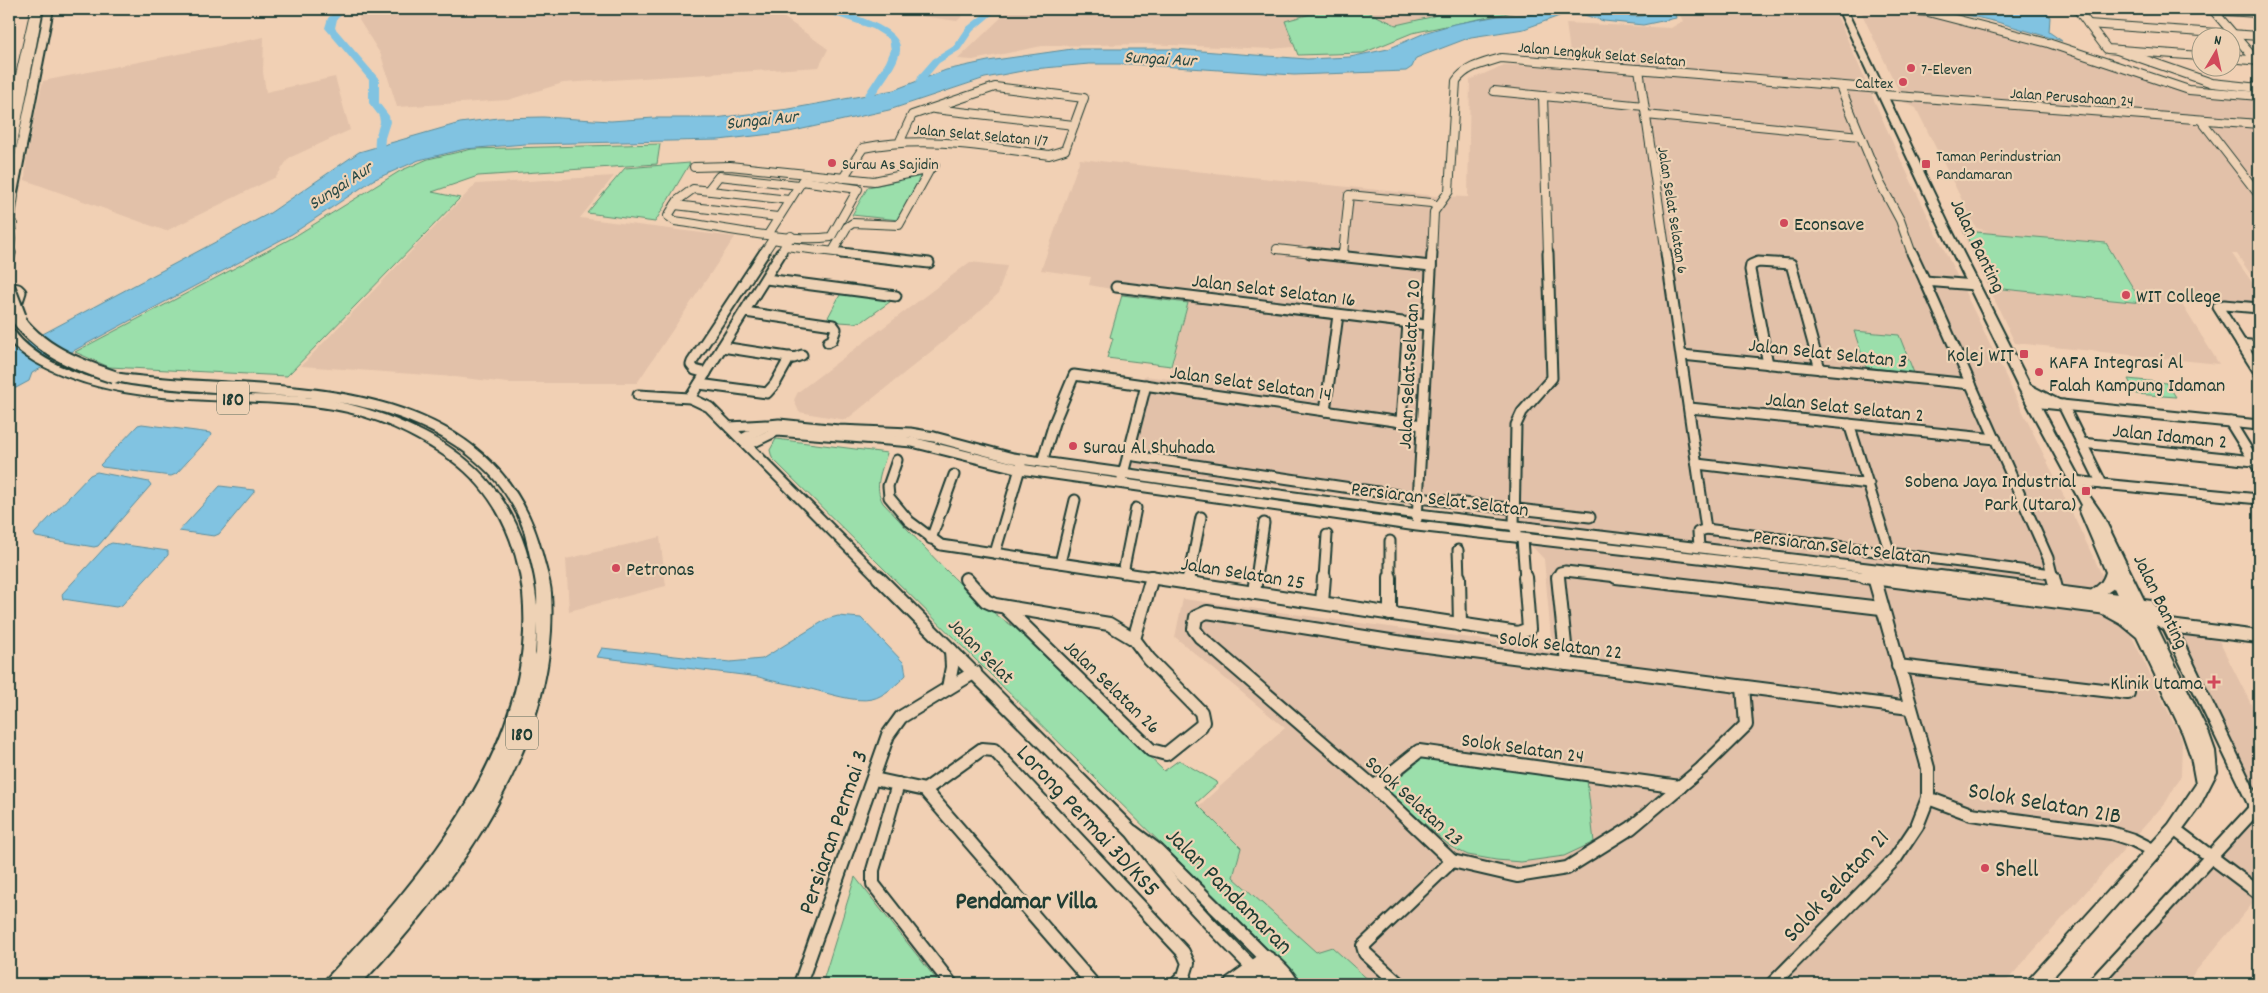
<svg xmlns="http://www.w3.org/2000/svg" width="2268" height="993" font-family="Dekko,sans-serif">
	<style>
		.built { fill: #e2c1a9 }
		.green { fill: #9bdfab; stroke: #5d8e70 }
		.water { fill: #81c3e1; stroke: #5a8d9c }
		.lines { fill: none; stroke-linecap: round; stroke-linejoin: round }
		.river { fill: #81c3e1; fill-rule: evenodd }
		.minor-far2-casing { stroke: #1f3d34; stroke-width: 10 }
		.minor-far1-casing { stroke: #1f3d34; stroke-width: 13 }
		.minor-casing { stroke: #1f3d34; stroke-width: 16 }
		.major-casing { stroke: #1f3d34; stroke-width: 4 }
		.minor-far2 { stroke: #eed2b5; stroke-width: 8 }
		.minor-far1 { stroke: #eed2b5; stroke-width: 9 }
		.minor { stroke: #eed2b5; stroke-width: 12 }
		.major { fill: #eed2b5; fill-rule: evenodd }
		.minor-bridge-casing { stroke: #1f3d34; stroke-width: 13; stroke-linecap: butt }
		.major-bridge-casing { stroke: #1f3d34; stroke-width: 16; stroke-linecap: butt }
		.minor-bridge { stroke: #eed2b5; stroke-width: 9 }
		.major-bridge { stroke: #eed2b5; stroke-width: 12 }
		.poi-dot { fill: #d1495b; stroke: #eed2b5; stroke-width: 2 }
		.labels { text-anchor: middle; stroke-width: 4.5; stroke-linejoin: round; paint-order: stroke }
		.far-street-label { font-size: 16px; fill: #1f3d34; stroke: #eed2b5 }
		.far-poi-label { font-size: 16px; fill: #1f3d34; stroke: #eed2b5; text-anchor: start }
		.far-water-label { font-size: 18px; font-style: italic; fill: #294a45; stroke: #eed2b5 }
		.shield { fill: #eed2b5; stroke: #5d6a5b; stroke-width: 1 }
		.shield-label { font-size: 19px; font-weight: bold; fill: #1f3d34 }
		.poi-label { font-size: 20px; fill: #1f3d34; stroke: #eed2b5; text-anchor: start }
		.street-label { font-size: 20px; fill: #1f3d34; stroke: #eed2b5 }
		.near-street-label { font-size: 24px; fill: #1f3d34; stroke: #eed2b5 }
		.near-poi-label { font-size: 24px; fill: #1f3d34; stroke: #eed2b5; text-anchor: start }
		.near-neighbourhood-label { font-size: 25px; font-weight: bold; fill: #1f3d34; stroke: #eed2b5 }
	</style>
	<rect width="100%" height="100%" fill="#f1d0b4"/>
	<filter id="ink" filterUnits="userSpaceOnUse"><feTurbulence type="fractalNoise" baseFrequency=".02" numOctaves="2"/><feDisplacementMap in="SourceGraphic" scale="10" xChannelSelector="R" yChannelSelector="G"/><feConvolveMatrix kernelMatrix="1 2 1 2 8 2 1 2 1" color-interpolation-filters="sRGB"/></filter>
	<g filter="url(#ink)">
		<g class="built">
			<path d="M361,9H772L828,49L819,67L563,83L508,100L397,107L381,55L359,20Z"/>
			<path d="M883,9H970L957,21L887,11Z"/>
			<path d="M1010,9H1453L1357,41L1272,49L1144,44L1042,46L973,60L958,59Z"/>
			<path d="M1677,9H1834L1896,150L2182,740L2181,776L2166,802L2004,984H1303L1159,842L1285,728L1175,637L1183,599L1552,649L1544,559L1503,516L1121,465L1144,376L1169,379L1188,303L1089,285L1091,277L1041,270L1080,159L1435,196L1468,197L1470,80L1504,65L1572,67L1566,23L1671,28L1683,21Z"/>
			<path d="M1865,10L1929,14L2046,44L2181,90L2259,97V287L2237,254H2232L2259,292V305L2178,298L2219,364L2015,343L1961,229L1988,231L1976,228L1916,108L1904,102L1862,14Z"/>
			<path d="M264,37L263,72L266,92L335,77L350,130L289,158L276,177L166,231L25,180L26,162L34,118L43,81Z"/>
			<path d="M614,176L580,218L735,237L637,383H508L455,377L301,366L476,184Z"/>
			<path d="M970,262L1007,266L998,294L969,321L846,420L799,412L794,400L798,392Z"/>
			<path d="M660,537L666,586L569,611L566,559Z"/>
			<path d="M2174,629L2216,635L2259,720V896L2185,984H2101L2258,812Z"/>
		</g>
		<g class="green">
			<path d="M1329,9H1369L1366,11L1396,25L1431,17L1449,9H1527L1412,33L1363,53L1298,55L1285,21Z"/>
			<path d="M660,144L657,164L478,176L432,192L460,198L287,376L109,367L75,352L292,238L400,171L428,159L472,149Z"/>
			<path d="M690,163L655,222L587,213L625,168Z"/>
			<path d="M922,176L899,220L852,215L868,187Z"/>
			<path d="M1964,231L2106,243L2142,303L1993,288Z"/>
			<path d="M841,293L894,299L863,321L854,323L826,321Z"/>
			<path d="M1122,295L1188,303L1171,366L1107,358L1113,338L1110,337Z"/>
			<path d="M1854,331L1899,335L1914,373L1866,367Z"/>
			<path d="M2128,379L2167,383L2176,397L2136,394Z"/>
			<path d="M776,439L887,453C882,470 873,486 883,503C924,546 964,595 1014,627L1164,771L1179,760L1218,783L1196,803L1241,848L1233,877L1316,952L1332,947L1373,984H1303L772,458L770,450Z"/>
			<path d="M1424,757L1587,780L1594,842L1564,856L1521,862L1496,860L1468,855L1451,847L1385,789Z"/>
			<path d="M855,877L940,984H822Z"/>
		</g>
		<g class="water">
			<path d="M1547,9C1564,9 1583,6 1599,9C1617,12 1640,24 1656,9H1674L1676,18L1643,25L1604,21L1584,15H1562L1524,29L1471,37L1416,58L1412,67L1406,71L1294,75L1130,64H1089L1033,69L985,78L889,110L789,132L719,140L525,144L465,149L419,160L373,180L292,234L32,373L29,381L16,388L9,389V352L270,213L359,152L460,123L498,118L543,117L611,121L654,118H715L789,109L894,90L946,70L988,61L1072,49H1175L1307,59L1350,57L1388,49L1427,32L1454,24L1498,16L1529,15Z"/>
			<path d="M1941,9H2045L2050,17L2049,32L2062,41L1997,22Z"/>
			<path d="M142,424L211,433L212,435L176,474L171,476L102,467L100,465L138,425Z"/>
			<path d="M97,472L149,482L151,485L98,546L94,547L36,537L34,534L90,475Z"/>
			<path d="M220,486L254,490V492L219,534L214,536L179,531Z"/>
			<path d="M112,543L168,551V555L122,605L116,607L63,599L62,594L107,545Z"/>
			<path d="M838,616L861,618L904,663L906,675C899,683 883,697 872,699C856,703 827,693 811,689C794,684 776,683 759,677L597,657L602,648L730,662L762,659L827,619Z"/>
		</g>
		<g class="lines">
			<g class="river">
				<path d="M338,9H347L337,19L335,28L379,79V103L389,116L390,122L385,138L383,162L379,163L374,160L375,138L380,122L379,116L369,103V80L325,28L328,18Z"/>
				<path d="M823,9C841,9 905,27 900,51C897,67 878,90 868,104L865,105L860,102L886,62L891,50L889,39L873,29L832,15Z"/>
				<path d="M990,9H999L973,31L960,50L939,63L928,76L922,89H916L914,87L919,75L933,59L954,46L967,27Z"/>
			</g>
			<defs>
				<g id="minor-far2">
					<path d="M1895,9L1928,12L2048,43L2189,90L2259,96"/>
					<path d="M2077,9L2107,49L2200,56"/>
					<path d="M2191,9L2259,13"/>
					<path d="M2212,9L2259,64"/>
					<path d="M2088,24L2259,36"/>
					<path d="M2117,50L2212,83L2259,88"/>
					<path d="M2230,58L2259,61"/>
					<path d="M1639,69L1666,254"/>
					<path d="M1840,86L1880,183L1900,220L1912,254"/>
					<path d="M1494,91L1644,106"/>
					<path d="M1884,95L2259,124"/>
					<path d="M1543,96L1548,254"/>
					<path d="M934,109L1074,125"/>
					<path d="M1646,115L1860,136"/>
					<path d="M2201,120L2259,195"/>
					<path d="M9,124L35,9"/>
					<path d="M694,167L730,166L874,181L930,169L935,165"/>
					<path d="M843,178L863,148C926,135 986,147 1049,155L1065,150L1084,98L995,87L912,115L900,141"/>
					<path d="M708,190L719,176L799,185"/>
					<path d="M789,200L693,189L678,200L668,216L675,221C720,227 787,243 831,237L858,189L802,181"/>
					<path d="M675,205L778,217"/>
					<path d="M9,230L14,196"/>
					<path d="M769,233L802,181"/>
					<path d="M785,246L851,254"/>
					<path d="M1277,249L1321,254"/>
					<path d="M833,251L847,227L853,223L899,225L930,169"/>
					<path d="M9,254L13,224"/>
					<path d="M763,254L773,239L784,241"/>
					<path d="M780,254L791,236"/>
					<path d="M1343,254L1349,195L1431,203L1437,206"/>
					<path d="M1432,254L1434,212L1449,191L1456,81C1466,66 1485,63 1501,58L1881,89"/>
				</g>
				<g id="minor-far1">
					<path d="M841,253L929,263"/>
					<path d="M1310,253L1431,266"/>
					<path d="M1666,253L1706,529L1698,532L1699,547"/>
					<path d="M1912,253L1925,281"/>
					<path d="M1343,256V253"/>
					<path d="M9,257L10,253"/>
					<path d="M766,279L896,296"/>
					<path d="M1975,285L1925,281L2048,558L2053,578"/>
					<path d="M9,287L18,289L21,292L18,301L10,308"/>
					<path d="M1116,287L1427,325"/>
					<path d="M2259,308L2224,305L2218,307L2259,372"/>
					<path d="M745,312L833,325L836,329L832,340L828,342"/>
					<path d="M2241,344L2259,346"/>
					<path d="M722,347L794,358L802,355"/>
					<path d="M1682,355L1971,384"/>
					<path d="M1768,364L1750,270L1751,265L1758,262L1791,264L1820,369"/>
					<path d="M706,373L695,370L691,365L692,362L764,253"/>
					<path d="M699,384L767,393L775,384L790,357"/>
					<path d="M638,395L690,398L709,407L879,578"/>
					<path d="M690,398L781,253"/>
					<path d="M2032,402L2259,425"/>
					<path d="M2063,405L2102,484L2259,499"/>
					<path d="M1690,408L1996,439"/>
					<path d="M1325,411L1338,315"/>
					<path d="M1401,421L1408,323"/>
					<path d="M2230,422L2259,469"/>
					<path d="M1849,424L1890,553"/>
					<path d="M730,427L766,425"/>
					<path d="M742,439L769,425L779,424L839,430L910,433L934,437L1013,458L1418,514L1950,578"/>
					<path d="M2082,443L2254,461"/>
					<path d="M748,445L777,431L912,442L1020,469L1417,526L1875,578"/>
					<path d="M1128,455L1418,498L1590,517"/>
					<path d="M897,460L888,486L889,497L909,521L941,545L1159,578"/>
					<path d="M1042,462L1054,423L1074,375L1422,425"/>
					<path d="M1697,464L1869,484"/>
					<path d="M1122,478L1146,385"/>
					<path d="M2074,481L2102,484"/>
					<path d="M1417,519L1432,253"/>
					<path d="M1706,529L2052,574"/>
					<path d="M1516,532L1514,526L1516,425L1522,412L1552,378L1548,253"/>
					<path d="M931,539L954,475"/>
					<path d="M1522,539L1525,578"/>
					<path d="M1390,541V578"/>
					<path d="M1458,550L1459,578"/>
					<path d="M995,553L1021,465"/>
					<path d="M1060,563L1075,500"/>
					<path d="M1123,573L1136,508"/>
					<path d="M1873,574L1874,578"/>
					<path d="M1189,578L1201,517"/>
					<path d="M1256,578L1264,523"/>
					<path d="M1324,578L1327,535"/>
					<path d="M1558,578L1560,572L1565,571L1626,578"/>
				</g>
				<g id="minor">
					<path d="M878,577L1132,832C1168,881 1210,925 1253,968"/>
					<path d="M1150,577L1518,633L1529,629L1525,577"/>
					<path d="M1390,577V614"/>
					<path d="M1459,577L1460,625"/>
					<path d="M1558,577L1567,664"/>
					<path d="M1616,577L1881,608"/>
					<path d="M1865,577L2138,612"/>
					<path d="M1940,577L2133,602"/>
					<path d="M2053,577L2057,592"/>
					<path d="M966,579L986,601L995,605L1109,624L1134,639"/>
					<path d="M1188,583L1189,577"/>
					<path d="M1254,593L1256,577"/>
					<path d="M1322,603L1324,577"/>
					<path d="M1006,608L1151,750L1166,754L1201,726L1203,722L1201,712L1149,659L1134,639L1152,577"/>
					<path d="M2169,626L2259,637"/>
					<path d="M1898,666L2128,693"/>
					<path d="M1743,687L1746,725L1701,769L1631,828L1567,868L1517,876L1452,861L1374,787L1200,637L1194,629L1196,617L1207,612L1403,643L1910,708"/>
					<path d="M948,688L952,667L951,650"/>
					<path d="M874,779L925,790L1093,984"/>
					<path d="M898,784L873,870V884L951,984"/>
					<path d="M1374,787L1419,751L1680,787"/>
					<path d="M925,790L982,749L994,750L1183,952L1188,963L1184,976L1176,984"/>
					<path d="M1928,798L1971,814L2111,833L2133,840L2153,850"/>
					<path d="M2174,829L2259,893"/>
					<path d="M1133,832L1157,850L1266,958"/>
					<path d="M800,984L888,735L901,717L975,672"/>
					<path d="M1399,984L1365,953L1363,946L1452,861"/>
					<path d="M1772,984L1895,859L1917,826L1928,798V768L1874,577"/>
					<path d="M2094,984L2254,810V803L2169,626"/>
				</g>
				<g id="major">
					<path d="M35,9H43L14,159L9,162V137Z"/>
					<path d="M45,9H53L14,208L9,211V185Z"/>
					<path d="M1838,9H1846L1948,223L2030,385L2063,402L2065,405L2059,409L2037,399L2088,494L2102,514L2144,600L2152,601C2159,616 2170,616 2176,626L2174,630L2169,632L2156,625L2209,734L2215,751L2217,772L2199,807L2179,834L2047,984H2028L2030,978L2169,824L2196,784L2191,757L2183,734L2137,637L2121,624L2099,612L2097,608L2099,604L2104,603L2126,613L2114,588L2093,602L2088,601L2086,597C2093,585 2101,589 2106,572L2079,509L2082,505L2018,387L1938,223Z"/>
					<path d="M9,329L13,330C68,404 231,391 314,398C286,395 119,390 108,377L114,373C215,388 328,376 423,417C484,443 526,489 542,554C545,566 550,580 551,593C560,744 460,879 361,984H325L327,978C423,877 538,742 523,593C517,540 494,491 451,460C416,435 375,416 333,409C243,394 150,410 63,375C43,367 24,358 9,341ZM330,401C408,411 496,450 524,530C526,538 528,547 530,556C534,572 538,588 537,605C528,522 493,465 417,429C390,416 360,405 330,401ZM537,622L536,653L535,656Z"/>
					<path d="M1266,950C1278,955 1295,972 1299,984H1280L1276,980L1277,984H1257L1252,979L1246,984H1225L1227,978Z"/>
				</g>
			</defs>
			<use href="#minor-far2" class="minor-far2-casing"/>
			<use href="#minor-far1" class="minor-far1-casing"/>
			<use href="#minor" class="minor-casing"/>
			<use href="#major" class="major-casing"/>
			<use href="#minor-far2" class="minor-far2"/>
			<use href="#minor-far1" class="minor-far1"/>
			<use href="#minor" class="minor"/>
			<use href="#major" class="major"/>
			<defs>
				<path id="minor-bridge" d="M9,284L21,316"/>
				<path id="major-bridge" d="M9,305C31,346 71,363 114,377"/>
			</defs>
			<use href="#minor-bridge" class="minor-bridge-casing"/>
			<use href="#major-bridge" class="major-bridge-casing"/>
			<use href="#minor-bridge" class="minor-bridge"/>
			<use href="#major-bridge" class="major-bridge"/>
		</g>
	</g>
	<g class="poi-dot">
		<circle cx="1911" cy="68" r="5"/>
		<circle cx="1903" cy="82" r="5"/>
		<circle cx="832" cy="163" r="5"/>
		<rect x="1921" y="159" width="10" height="10" rx="2.5"/>
		<circle cx="1784" cy="223" r="5"/>
		<circle cx="2126" cy="295" r="5"/>
		<rect x="2019" y="349" width="10" height="10" rx="2.5"/>
		<circle cx="2039" cy="372" r="5"/>
		<circle cx="1073" cy="446" r="5"/>
		<rect x="2081" y="486" width="10" height="10" rx="2.5"/>
		<circle cx="616" cy="568" r="5"/>
		<path d="M2211.5 674.5h5v5h5v5h-5v5h-5v-5h-5v-5h5z"/>
		<circle cx="1985" cy="868" r="5"/>
	</g>
	<g class="labels">
		<g class="far-street-label">
			<text transform="translate(1602 53) rotate(5)" y="6">Jalan Lengkuk Selat Selatan</text>
			<text transform="translate(2072 96) rotate(4)" y="6">Jalan Perusahaan 24</text>
			<text transform="translate(981 134) rotate(5)" y="6">Jalan Selat Selatan 1/7</text>
			<text transform="translate(1674 210) rotate(81)" y="6">Jalan Selat Selatan 6</text>
		</g>
		<g class="far-poi-label">
			<text x="1921" y="74">7-Eleven</text>
			<text x="1893" y="88" text-anchor="end">Caltex</text>
			<text x="1936" y="161">Taman Perindustrian<tspan x="1936" dy="18">Pandamaran</tspan></text>
			<text x="842" y="169">Surau As Sajidin</text>
		</g>
		<g class="far-water-label">
			<text transform="translate(1160 58) rotate(3)" y="6">Sungai Aur</text>
			<text transform="translate(762 119) rotate(-6)" y="6">Sungai Aur</text>
			<text transform="translate(340 185) rotate(-33)" y="6">Sungai Aur</text>
		</g>
		<g class="shield">
			<rect x="217" y="381.5" width="32" height="33" rx="4"/>
			<rect x="506" y="716.5" width="32" height="33" rx="4"/>
		</g>
		<g class="shield-label">
			<text x="233" y="405">180</text>
			<text x="522" y="740">180</text>
		</g>
		<g class="poi-label">
			<text x="1794" y="230">Econsave</text>
			<text x="2136" y="302">WIT College</text>
			<text x="2014" y="361" text-anchor="end">Kolej WIT</text>
			<text x="2049" y="368">KAFA Integrasi Al<tspan x="2049" dy="23">Falah Kampung Idaman</tspan></text>
			<text x="1083" y="453">Surau Al Shuhada</text>
			<text x="2076" y="487" text-anchor="end">Sobena Jaya Industrial<tspan x="2076" dy="23">Park (Utara)</tspan></text>
			<text x="626" y="575">Petronas</text>
			<text x="2203" y="689" text-anchor="end">Klinik Utama</text>
		</g>
		<g class="street-label">
			<text transform="translate(1979 245) rotate(64)" y="7">Jalan Banting</text>
			<text transform="translate(1274 289) rotate(7)" y="7">Jalan Selat Selatan 16</text>
			<text transform="translate(1828 352) rotate(6)" y="7">Jalan Selat Selatan 3</text>
			<text transform="translate(1408 364) rotate(-87)" y="7">Jalan Selat Selatan 20</text>
			<text transform="translate(1251 382) rotate(8)" y="7">Jalan Selat Selatan 14</text>
			<text transform="translate(1845 406) rotate(6)" y="7">Jalan Selat Selatan 2</text>
			<text transform="translate(2170 435) rotate(6)" y="7">Jalan Idaman 2</text>
			<text transform="translate(1440 498) rotate(7)" y="7">Persiaran Selat Selatan</text>
			<text transform="translate(1842 546) rotate(7)" y="7">Persiaran Selat Selatan</text>
			<text transform="translate(1243 572) rotate(9)" y="7">Jalan Selatan 25</text>
			<text transform="translate(2162 601) rotate(64)" y="7">Jalan Banting</text>
			<text transform="translate(1561 644) rotate(7)" y="7">Solok Selatan 22</text>
			<text transform="translate(982 650) rotate(45)" y="7">Jalan Selat</text>
			<text transform="translate(1113 686) rotate(44)" y="7">Jalan Selatan 26</text>
			<text transform="translate(1523 747) rotate(8)" y="7">Solok Selatan 24</text>
			<text transform="translate(1415 800) rotate(42)" y="7">Solok Selatan 23</text>
		</g>
		<g class="near-street-label">
			<text transform="translate(2045 802) rotate(10)" y="8">Solok Selatan 21B</text>
			<text transform="translate(1089 820) rotate(47)" y="8">Lorong Permai 3D/KS5</text>
			<text transform="translate(832 832) rotate(-71)" y="8">Persiaran Permai 3</text>
			<text transform="translate(1835 885) rotate(-47)" y="8">Solok Selatan 21</text>
			<text transform="translate(1230 890) rotate(45)" y="8">Jalan Pandamaran</text>
		</g>
		<g class="near-poi-label">
			<text x="1995" y="876">Shell</text>
		</g>
		<g class="near-neighbourhood-label">
			<text x="1026" y="908">Pendamar Villa</text>
		</g>
	</g>
	<rect width="2268" height="993" fill="none" stroke="#eed2b5" stroke-width="30"/>
	<rect x="15" y="15" width="2238" height="963" fill="none" stroke="#1f3d34" stroke-width="2" filter="url(#ink)"/>
	<g transform="translate(2216 52) rotate(9)"><circle r="24" fill="#eed2b5" stroke="#9b9681"/>
	<path d="M0-4L9 19L0 12L-9 19Z" fill="#d1495b"/>
	<text y="-8" font-size="14" font-weight="bold" text-anchor="middle" fill="#1f3d34">N</text>
	</g>
</svg>
